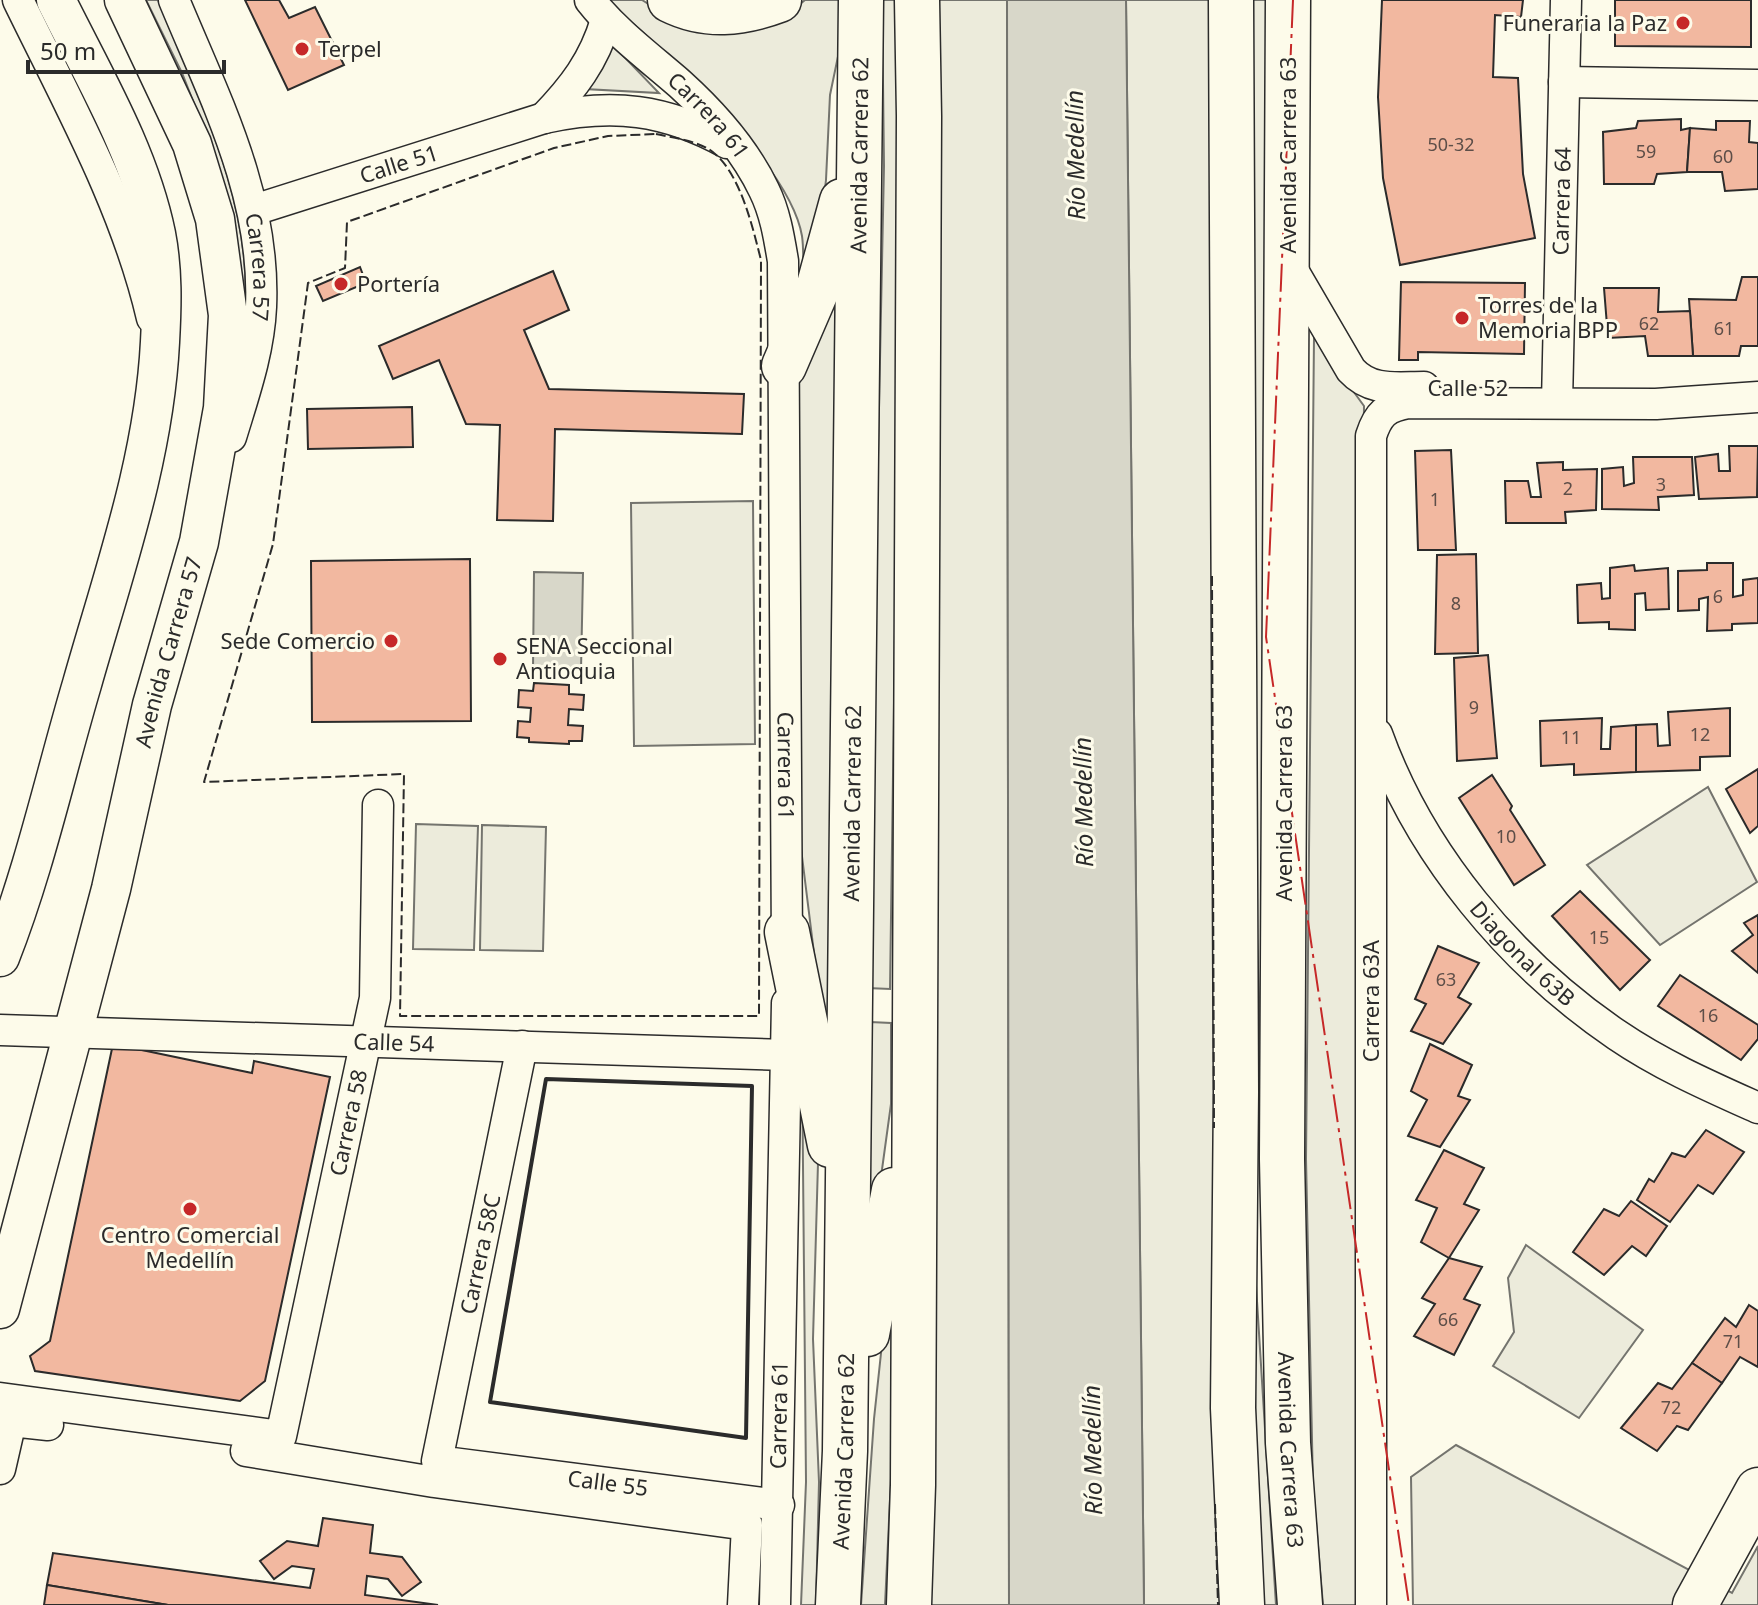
<svg xmlns="http://www.w3.org/2000/svg" width="1758" height="1605" font-family="'Noto Sans',sans-serif">
	<style>
		.green { fill: #ecebdb; stroke: #74746e; stroke-width: 2 }
		.water { fill: #d8d7c9; stroke: #74746e; stroke-width: 2 }
		.building { fill: #f2b8a0; stroke: #2b2b2b; stroke-width: 2 }
		.lines { fill: none; stroke-linecap: round; stroke-linejoin: round }
		.minor-casing { stroke: #2b2b2b; stroke-width: 33 }
		.major-casing { stroke: #2b2b2b; stroke-width: 41 }
		.highway-casing { stroke: #2b2b2b; stroke-width: 47 }
		.minor { stroke: #fdfbea; stroke-width: 30 }
		.major { stroke: #fdfbea; stroke-width: 38 }
		.highway { stroke: #fdfbea; stroke-width: 44 }
		.fence { stroke: #2b2b2b; stroke-width: 2; stroke-dasharray: 10 4; stroke-linecap: butt }
		.wall { stroke: #2b2b2b; stroke-width: 4 }
		.power { stroke: #c62828; stroke-width: 2; stroke-dasharray: 28 6 4 6; stroke-linecap: butt }
		.poi-dot { fill: #c62828; stroke: #fdfbea; stroke-width: 3 }
		.labels { text-anchor: middle; stroke-width: 6; stroke-linejoin: round; paint-order: stroke }
		.number-label { font-size: 18px; fill: #5d4e48 }
		.poi-label { font-size: 22px; fill: #2b2b2b; stroke: #fdfbea; text-anchor: start }
		.street-label { font-size: 22px; fill: #2b2b2b; stroke: #fdfbea }
		.water-label { font-size: 24px; font-style: italic; fill: #2b2b2b; stroke: #fdfbea }
	</style>
	<rect width="100%" height="100%" fill="#fdfbea"/>
	<g class="green">
		<path d="M146,0H158C198,98 252,200 245,308L218,165L182,73Z"/>
		<path d="M606,0H642L666,15L799,5L805,0H840L841,42L830,95L826,180L817,253L802,304C802,282 805,257 802,236C790,164 661,47 606,0Z"/>
		<path d="M882,0H900L897,490L890,989L867,988L884,166Z"/>
		<path d="M935,0H1007L1009,1605H927Z"/>
		<path d="M1126,0H1220L1228,1605H1144Z"/>
		<path d="M1245,0H1272L1264,1143L1255,880Z"/>
		<path d="M609,41L659,93L585,89Z"/>
		<path d="M841,261L827,1058L796,808L792,398Z"/>
		<path d="M1314,337L1364,406L1360,874L1362,1605H1323L1313,1486L1306,1159Z"/>
		<path d="M753,501L755,744L634,746L631,503Z"/>
		<path d="M1708,787L1757,882L1660,945L1587,865Z"/>
		<path d="M416,824L478,826L474,950L413,949Z"/>
		<path d="M482,825L546,827L543,951L480,950Z"/>
		<path d="M870,1022L891,1023V1104L870,1257Z"/>
		<path d="M802,1061L818,1163L813,1339L819,1482L816,1605H801L806,1482Z"/>
		<path d="M1526,1245L1643,1330L1579,1418L1493,1366L1514,1332L1508,1278Z"/>
		<path d="M892,1250V1458L885,1605H861L874,1419Z"/>
		<path d="M1254,1253L1276,1605H1260L1256,1525Z"/>
		<path d="M1456,1445L1732,1593L1758,1546V1605H1413L1411,1477Z"/>
	</g>
	<g class="water">
		<path d="M1007,0H1126L1144,1605H1009Z"/>
		<path d="M534,572L583,573L581,670L533,669Z"/>
	</g>
	<g class="building">
		<path d="M245,0H279L289,18L315,7L344,65L288,90Z"/>
		<path d="M1382,0H1523L1521,17L1495,15L1493,77L1518,78L1523,174L1535,238L1400,265L1383,178L1378,97Z"/>
		<path d="M1615,0H1751V47L1615,46Z"/>
		<path d="M1681,119V130L1690,128L1687,172L1657,174L1654,184H1604L1603,132L1636,128L1638,121Z"/>
		<path d="M1716,121H1750L1749,142L1758,143V189L1725,191L1722,172H1687L1690,128L1716,130Z"/>
		<path d="M360,267L366,283L323,301L316,286Z"/>
		<path d="M553,271L569,310L524,330L549,389L744,394L742,434L555,429L553,521L497,520L500,425L466,424L439,360L393,379L379,346Z"/>
		<path d="M1742,277H1758V346H1741L1739,356H1693L1689,299L1736,300Z"/>
		<path d="M1401,282L1525,283L1524,354L1418,352V360H1399Z"/>
		<path d="M1604,288H1659L1658,312L1690,311L1693,356H1648L1645,336L1608,338Z"/>
		<path d="M412,407L413,447L308,449L307,409Z"/>
		<path d="M1729,446H1758L1757,497L1699,499L1695,457L1718,454L1719,471H1730Z"/>
		<path d="M1451,450L1456,550H1418L1415,451Z"/>
		<path d="M1633,457H1692L1694,495L1658,497L1659,510L1602,509V469L1623,467L1624,486L1634,483Z"/>
		<path d="M1563,462V470L1597,469L1596,510L1565,512L1566,523H1506L1505,481H1528L1531,497H1541L1537,463Z"/>
		<path d="M1476,554L1478,653L1435,654L1437,555Z"/>
		<path d="M470,559L471,721L312,722L311,561Z"/>
		<path d="M1707,563H1733V597L1743,595V580L1758,578V623L1732,624V630L1707,631L1708,597L1699,599V610L1678,611V571L1707,570Z"/>
		<path d="M1634,565L1635,571L1668,568L1669,609L1646,610L1645,593L1635,594V630L1609,629V622L1578,623L1577,585L1601,583L1602,599L1610,598V568Z"/>
		<path d="M1488,655L1497,758L1457,761L1454,658Z"/>
		<path d="M534,683L569,685V694L584,695L583,710L569,709L568,725L583,726L582,741H569V744L529,742V738L517,737L518,721L530,722L531,708L518,707L519,690L533,691Z"/>
		<path d="M1730,708V756L1700,757V770L1636,772V725L1657,724L1658,746L1670,745L1668,712Z"/>
		<path d="M1602,718L1601,749H1610L1611,727L1636,725V772L1574,775V764L1541,766L1540,721Z"/>
		<path d="M1758,769V826L1750,833L1726,789Z"/>
		<path d="M1492,775L1512,806L1510,810L1545,865L1514,885L1459,798Z"/>
		<path d="M1580,891L1650,960L1620,990L1552,916Z"/>
		<path d="M1758,915V973L1732,951L1753,935L1744,923Z"/>
		<path d="M1438,946L1479,963L1458,997L1471,1004L1443,1044L1411,1031L1426,1004L1415,999Z"/>
		<path d="M1680,975L1758,1025V1039L1741,1060L1658,1006Z"/>
		<path d="M113,1044L252,1073L254,1061L330,1077L265,1381L240,1401L35,1371L30,1356L50,1341Z"/>
		<path d="M1430,1044L1472,1065L1458,1096L1470,1100L1440,1147L1408,1136L1427,1100L1411,1091Z"/>
		<path d="M1706,1130L1744,1152L1713,1194L1698,1185L1670,1222L1637,1200L1649,1179L1654,1182L1672,1153L1685,1157Z"/>
		<path d="M1444,1150L1484,1168L1464,1204L1479,1210L1449,1258L1421,1242L1437,1208L1416,1200Z"/>
		<path d="M1631,1201L1667,1226L1646,1256L1632,1246L1604,1275L1573,1252L1604,1209L1619,1216Z"/>
		<path d="M1449,1258L1482,1267L1464,1299L1480,1305L1454,1355L1414,1336L1435,1304L1422,1298Z"/>
		<path d="M1749,1305L1758,1311V1367L1740,1357L1722,1383L1692,1363L1725,1318L1736,1327Z"/>
		<path d="M1692,1363L1722,1383L1688,1430L1677,1426L1657,1451L1621,1428L1658,1383L1672,1389Z"/>
		<path d="M323,1518L373,1525L370,1553L402,1557L421,1582L402,1596L388,1579L367,1576L365,1595L438,1605H168L47,1585L53,1553L310,1588L314,1569L292,1566L274,1579L260,1561L287,1541L318,1546Z"/>
		<path d="M47,1585L168,1605H44Z"/>
	</g>
	<g class="lines">
		<defs>
			<g id="minor">
				<path d="M18,0C68,103 126,206 152,318"/>
				<path id="s1" d="M174,0C215,99 266,196 261,307C259,352 244,394 231,437"/>
				<path id="s2" d="M590,0C615,32 649,57 680,84C712,113 745,150 764,190C775,212 779,237 783,261L787,951"/>
				<path d="M1564,82L1758,85"/>
				<path d="M544,118C573,88 594,61 606,20"/>
				<path id="s3" d="M254,210L544,118C613,103 665,109 727,143"/>
				<path d="M1288,262L1351,370C1371,392 1396,387 1424,387"/>
				<path id="s4" d="M1557,403L1566,0"/>
				<path id="s5" d="M1377,734C1420,854 1511,963 1617,1035C1661,1065 1709,1086 1758,1108"/>
				<path id="s6" d="M0,1030L786,1055"/>
				<path id="s7" d="M522,1046L437,1461L779,1505"/>
				<path id="s8" d="M0,1398L281,1436L375,998L378,805"/>
				<path d="M246,1451L434,1482L747,1525L743,1605"/>
				<path d="M0,1469L11,1421L48,1425"/>
				<path id="s9" d="M775,1605L787,1003"/>
				<path d="M1371,1605V436C1378,414 1386,407 1408,403L1656,404L1758,397"/>
			</g>
			<g id="major">
				<path d="M0,957C35,868 55,775 82,684C114,571 154,460 160,342C162,305 163,270 156,234C139,151 93,75 56,0"/>
				<path id="s10" d="M0,1309L111,889L152,705L199,542L223,408L228,315L215,219L192,144L124,0"/>
			</g>
			<g id="highway">
				<path d="M670,0C706,18 742,14 779,0"/>
				<path d="M1231,0L1236,1092L1233,1408L1242,1605"/>
				<path id="s11" d="M1288,0L1282,1159L1288,1443L1300,1605"/>
				<path d="M784,366L819,285L842,201"/>
				<path d="M787,932L830,1145"/>
				<path d="M867,1334L894,1190"/>
				<path id="s12" d="M838,1605L845,1451L861,0"/>
				<path d="M909,1605L913,1485L919,116L917,0"/>
				<path d="M1695,1605L1758,1490"/>
			</g>
		</defs>
		<use href="#minor" class="minor-casing"/>
		<use href="#major" class="major-casing"/>
		<use href="#highway" class="highway-casing"/>
		<use href="#minor" class="minor"/>
		<use href="#major" class="major"/>
		<use href="#highway" class="highway"/>
		<g class="fence">
			<path d="M656,134C674,138 700,141 714,153C741,175 753,229 761,260L759,1016H400L404,774L204,782L273,544L308,283L345,268L347,222L554,148L608,136Z"/>
			<path d="M1212,576L1214,1128"/>
			<path d="M1215,1504L1218,1605"/>
		</g>
		<path class="wall" d="M546,1079L752,1086L746,1438L490,1402Z"/>
		<path class="power" d="M1293,0L1266,637L1409,1605"/>
	</g>
	<g class="poi-dot">
		<circle cx="1683" cy="23" r="8"/>
		<circle cx="302" cy="49" r="8"/>
		<circle cx="341" cy="284" r="8"/>
		<circle cx="1462" cy="318" r="8"/>
		<circle cx="391" cy="641" r="8"/>
		<circle cx="500" cy="659" r="8"/>
		<circle cx="190" cy="1209" r="8"/>
	</g>
	<g class="labels">
		<g class="number-label">
			<text x="1451" y="151">50-32</text>
			<text x="1646" y="158">59</text>
			<text x="1723" y="163">60</text>
			<text x="1649" y="330">62</text>
			<text x="1724" y="335">61</text>
			<text x="1661" y="491">3</text>
			<text x="1568" y="495">2</text>
			<text x="1435" y="506">1</text>
			<text x="1718" y="603">6</text>
			<text x="1456" y="610">8</text>
			<text x="1474" y="714">9</text>
			<text x="1700" y="741">12</text>
			<text x="1571" y="744">11</text>
			<text x="1506" y="843">10</text>
			<text x="1599" y="944">15</text>
			<text x="1446" y="986">63</text>
			<text x="1708" y="1022">16</text>
			<text x="1448" y="1326">66</text>
			<text x="1733" y="1348">71</text>
			<text x="1671" y="1414">72</text>
		</g>
		<g class="poi-label">
			<text x="1667" y="31" text-anchor="end">Funeraria la Paz</text>
			<text x="318" y="57">Terpel</text>
			<text x="357" y="292">Portería</text>
			<text x="1478" y="313">Torres de la<tspan x="1478" dy="25">Memoria BPP</tspan></text>
			<text x="375" y="649" text-anchor="end">Sede Comercio</text>
			<text x="516" y="654">SENA Seccional<tspan x="516" dy="25">Antioquia</tspan></text>
			<text x="190" y="1243" text-anchor="middle">Centro Comercial<tspan x="190" dy="25">Medellín</tspan></text>
		</g>
		<g class="street-label">
			<text dy="8" stroke="none"><textPath href="#s2" startOffset="166">Carrera 61</textPath></text>
			<text dy="8" stroke="none"><textPath href="#s12" startOffset="1450">Avenida Carrera 62</textPath></text>
			<text transform="translate(1288 155) rotate(-90)" y="8">Avenida Carrera 63</text>
			<text dy="8" stroke="none"><textPath href="#s3" startOffset="152">Calle 51</textPath></text>
			<text dy="8" stroke="none"><textPath href="#s4" startOffset="202">Carrera 64</textPath></text>
			<text dy="8" stroke="none"><textPath href="#s1" startOffset="282">Carrera 57</textPath></text>
			<text x="1468" y="396">Calle 52</text>
			<text dy="8" stroke="none"><textPath href="#s10" startOffset="678">Avenida Carrera 57</textPath></text>
			<text dy="8" stroke="none"><textPath href="#s2" startOffset="838">Carrera 61</textPath></text>
			<text dy="8" stroke="none"><textPath href="#s12" startOffset="802">Avenida Carrera 62</textPath></text>
			<text transform="translate(1284 803) rotate(-90)" y="8">Avenida Carrera 63</text>
			<text dy="8" stroke="none"><textPath href="#s5" startOffset="266">Diagonal 63B</textPath></text>
			<text transform="translate(1371 1001) rotate(-90)" y="8">Carrera 63A</text>
			<text dy="8" stroke="none"><textPath href="#s6" startOffset="394">Calle 54</textPath></text>
			<text dy="8" stroke="none"><textPath href="#s8" startOffset="604">Carrera 58</textPath></text>
			<text transform="translate(480 1254) rotate(-78)" y="8">Carrera 58C</text>
			<text dy="8" stroke="none"><textPath href="#s9" startOffset="190">Carrera 61</textPath></text>
			<text dy="8" stroke="none"><textPath href="#s12" startOffset="154">Avenida Carrera 62</textPath></text>
			<text dy="8" stroke="none"><textPath href="#s11" startOffset="1450">Avenida Carrera 63</textPath></text>
			<text dy="8" stroke="none"><textPath href="#s7" startOffset="596">Calle 55</textPath></text>
		</g>
		<g class="water-label">
			<text transform="translate(1076 155) rotate(-91)" y="8">Río Medellín</text>
			<text transform="translate(1084 802) rotate(-91)" y="8">Río Medellín</text>
			<text transform="translate(1093 1450) rotate(-91)" y="8">Río Medellín</text>
		</g>
	</g>
	<path d="M28 60v12h196v-12" fill="none" stroke="#2b2b2b" stroke-width="4"/>
	<text x="40" y="60" font-size="24" fill="#2b2b2b" stroke="#fdfbea" stroke-width="6" paint-order="stroke">50 m</text>
</svg>
